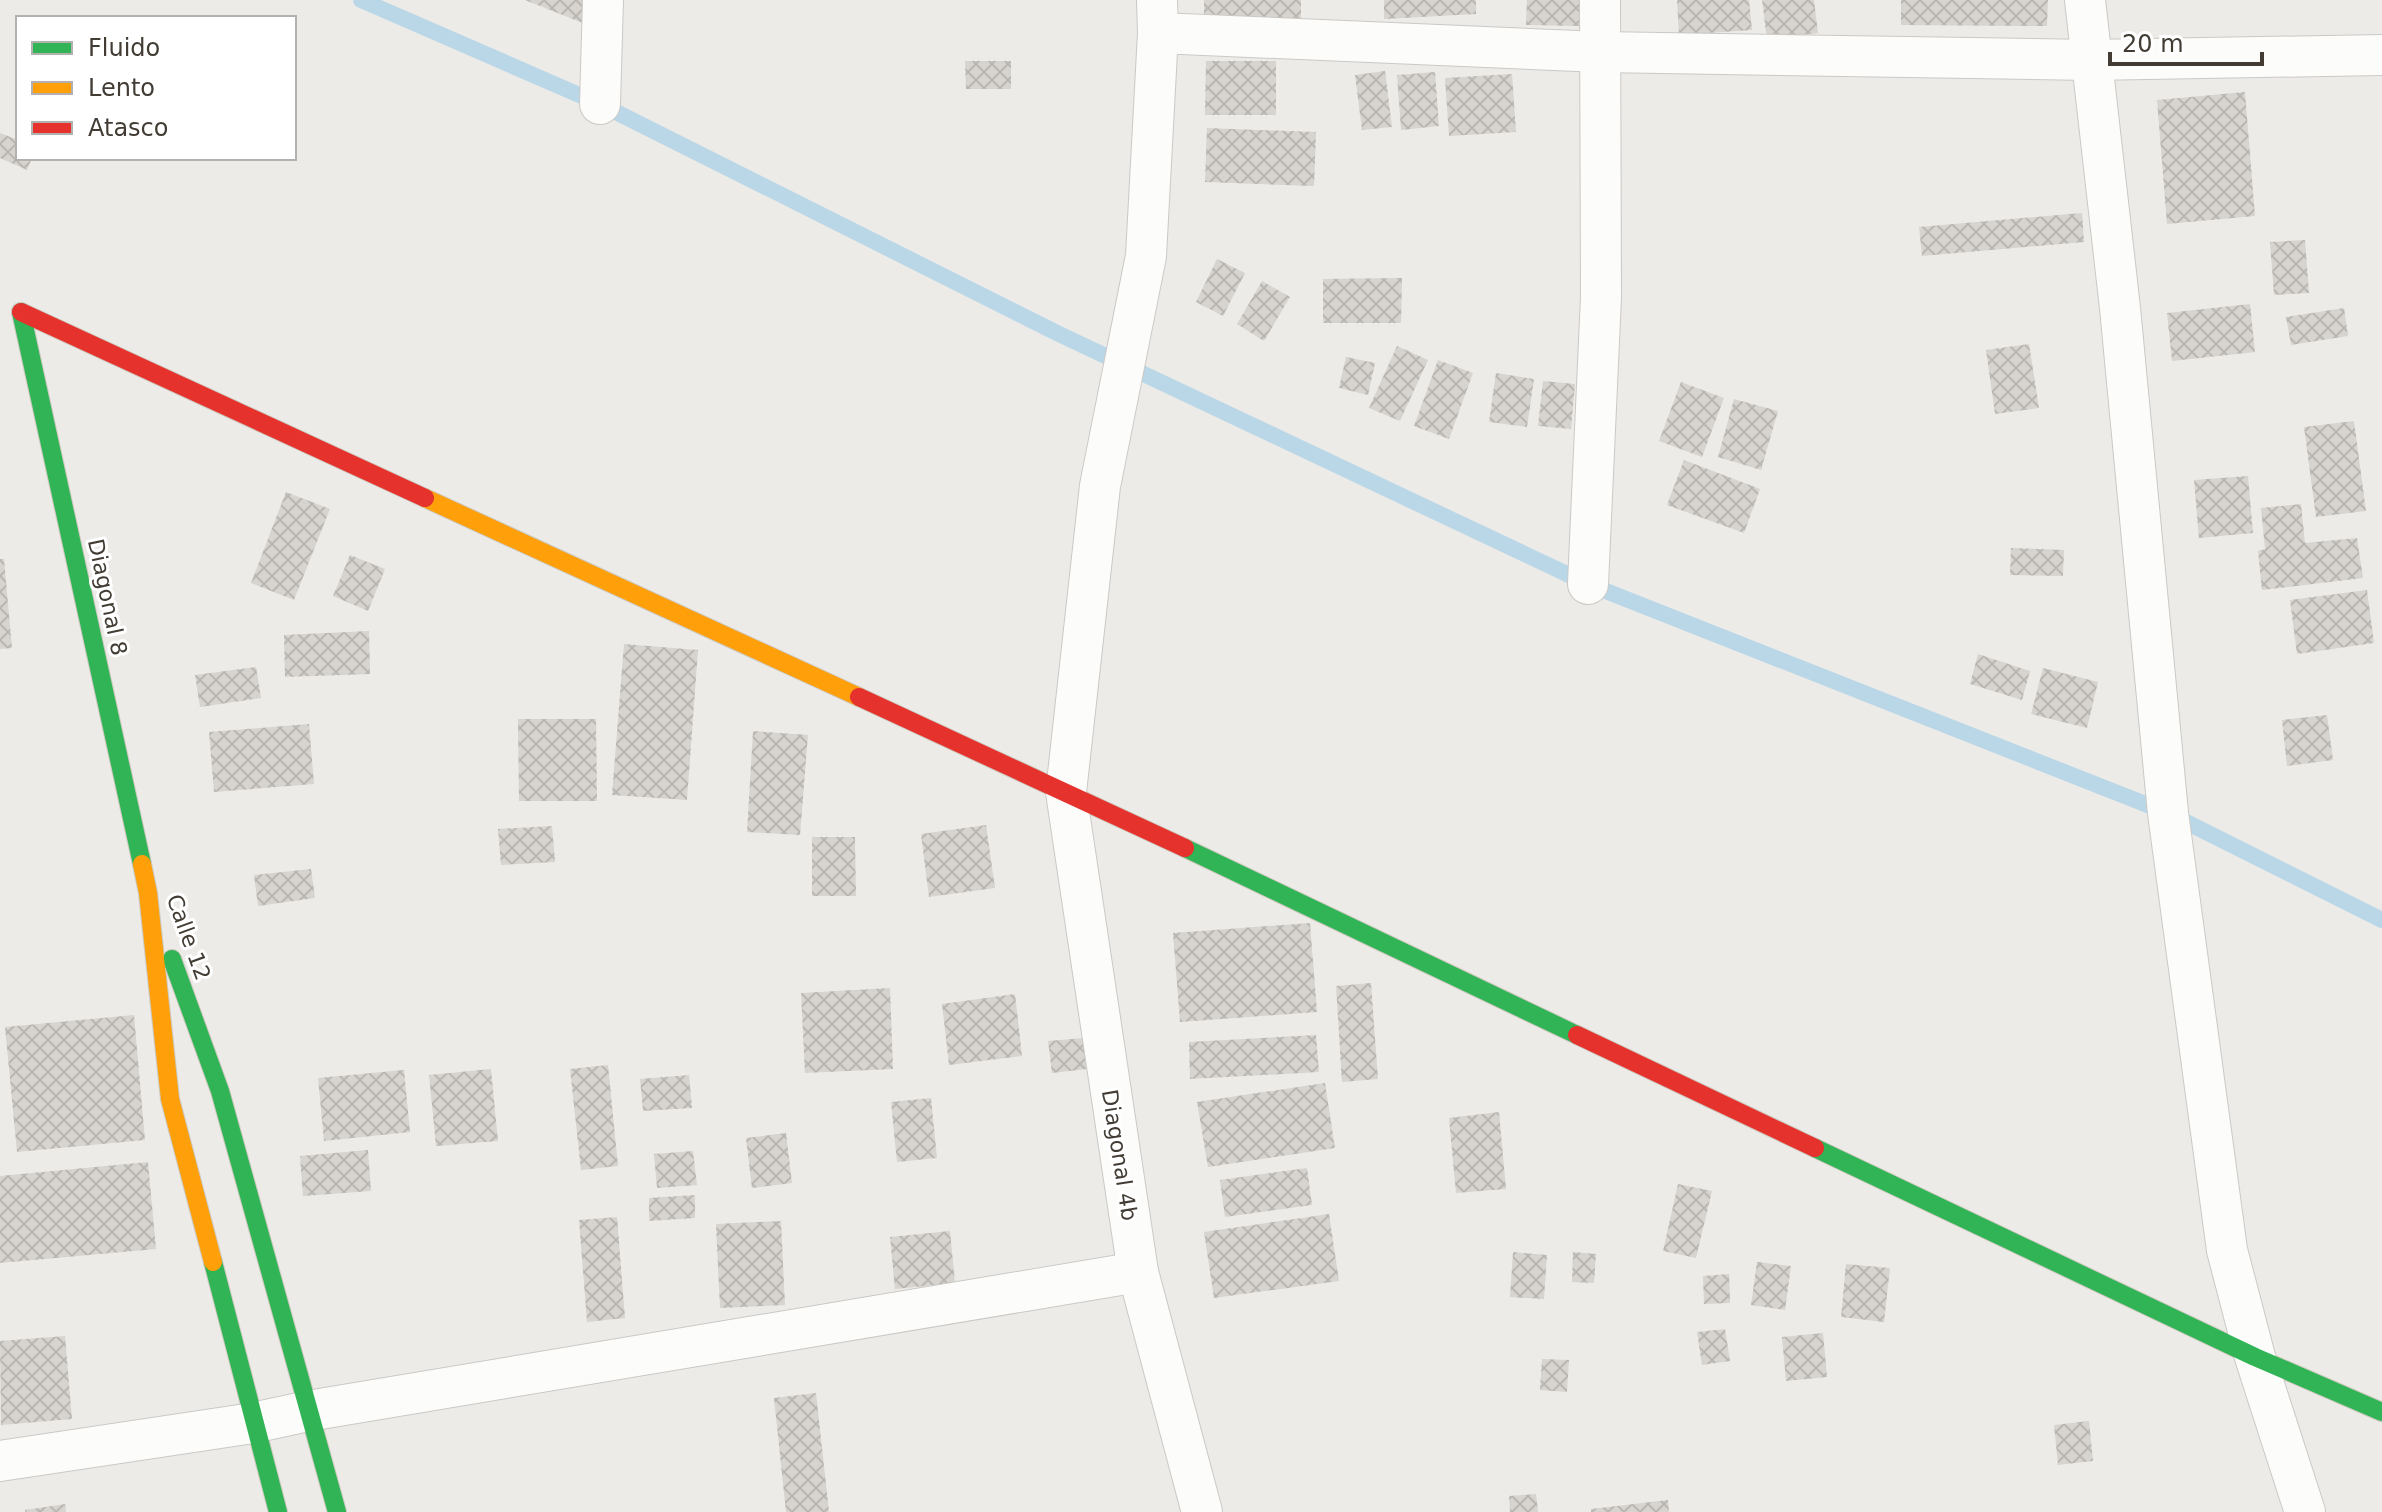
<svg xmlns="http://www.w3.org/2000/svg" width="2382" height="1512" font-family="'DejaVu Sans',sans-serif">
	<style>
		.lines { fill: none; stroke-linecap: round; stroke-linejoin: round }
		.stream { stroke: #bad7e8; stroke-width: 16 }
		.building { fill: url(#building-cross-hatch) }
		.street-casing { stroke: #cbc9c5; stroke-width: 42 }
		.fast-casing { stroke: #ccc8be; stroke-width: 20 }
		.slow-casing { stroke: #ccc8be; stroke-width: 20 }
		.jam-casing { stroke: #ccc8be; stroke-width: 20 }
		.street { stroke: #fcfcfb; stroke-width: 40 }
		.fast { stroke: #30b455; stroke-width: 18 }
		.slow { stroke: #ff9f0a; stroke-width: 18 }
		.jam { stroke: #e5322d; stroke-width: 18 }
		.labels { text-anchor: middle; stroke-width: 6; stroke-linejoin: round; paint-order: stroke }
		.street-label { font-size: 22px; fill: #423c34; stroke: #fff }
	</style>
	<defs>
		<pattern id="building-cross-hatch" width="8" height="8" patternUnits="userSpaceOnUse" patternTransform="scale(2)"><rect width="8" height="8" fill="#d7d4cf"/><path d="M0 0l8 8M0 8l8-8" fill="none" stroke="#bab7b2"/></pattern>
	</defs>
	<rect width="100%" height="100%" fill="#edebe7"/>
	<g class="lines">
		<path class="stream" d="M361,0L600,104L1059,334L1588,584L2168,813L2382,920"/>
	</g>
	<g class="building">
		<path d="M525,0H594L585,24Z"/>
		<path d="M1204,0H1301V21L1204,20Z"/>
		<path d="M1384,0H1476V14L1384,19Z"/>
		<path d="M1527,0H1580L1579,26L1526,25Z"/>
		<path d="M1677,0H1749L1752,30L1679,35Z"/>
		<path d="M1762,0H1814L1818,33L1767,39Z"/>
		<path d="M1901,0H2048L2047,26L1901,25Z"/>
		<path d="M965,61H1011V89H966Z"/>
		<path d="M1206,61H1276V115H1205Z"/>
		<path d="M1385,71L1392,127L1362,130L1355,75Z"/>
		<path d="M1435,72L1439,126L1401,130L1397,75Z"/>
		<path d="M1512,74L1516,132L1449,136L1445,78Z"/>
		<path d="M2245,92L2255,216L2167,224L2157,100Z"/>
		<path d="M1207,128L1316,132L1314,186L1205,182Z"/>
		<path d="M0,133L18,140V158H32L27,170L0,158Z"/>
		<path d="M2082,213L2084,242L1922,256L1919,227Z"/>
		<path d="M2305,240L2309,293L2274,295L2270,242Z"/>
		<path d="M1217,259L1245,273L1223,316L1196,302Z"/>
		<path d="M1402,278L1401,323H1323V279Z"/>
		<path d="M1262,281L1290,297L1264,341L1237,324Z"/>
		<path d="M2250,304L2255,352L2172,361L2167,313Z"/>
		<path d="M2344,308L2348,336L2291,345L2286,317Z"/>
		<path d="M2029,344L2039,408L1995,414L1986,350Z"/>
		<path d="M1397,346L1428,360L1400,421L1369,408Z"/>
		<path d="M1346,357L1375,363L1368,395L1339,388Z"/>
		<path d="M1438,360L1473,373L1449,439L1414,426Z"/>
		<path d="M1496,373L1534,379L1527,427L1489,422Z"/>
		<path d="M1543,381L1575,384L1571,429L1538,426Z"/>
		<path d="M1681,382L1724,398L1702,457L1659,441Z"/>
		<path d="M1734,399L1778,411L1761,470L1718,457Z"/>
		<path d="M2354,421L2366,511L2316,517L2304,427Z"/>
		<path d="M1684,460L1760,489L1744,533L1667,505Z"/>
		<path d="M2248,476L2253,533L2199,538L2194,480Z"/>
		<path d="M286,492L330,509L294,600L251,583Z"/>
		<path d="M2301,504L2305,543L2357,538L2363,578L2262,590L2258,551L2265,549L2261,508Z"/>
		<path d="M2011,548L2064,550L2063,576L2010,575Z"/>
		<path d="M350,555L385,569L368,611L333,596Z"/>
		<path d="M0,559H4L12,648L0,649Z"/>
		<path d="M2367,590L2374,643L2297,654L2290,600Z"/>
		<path d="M369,631L370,674L285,677L284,635Z"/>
		<path d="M624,644L698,650L687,800L612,795Z"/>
		<path d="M1978,654L2030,671L2022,700L1970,684Z"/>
		<path d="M256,667L261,698L200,707L195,675Z"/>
		<path d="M2043,668L2098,682L2087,728L2031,714Z"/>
		<path d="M2327,715L2333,760L2287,766L2282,720Z"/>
		<path d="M518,719H596L597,801H519Z"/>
		<path d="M309,724L314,784L214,792L209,732Z"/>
		<path d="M753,731L808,735L800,835L747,832Z"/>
		<path d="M986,825L995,888L929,897L921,834Z"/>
		<path d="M552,826L555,862L501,865L498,829Z"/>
		<path d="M812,837H855L856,896H812Z"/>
		<path d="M311,869L315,898L258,906L254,875Z"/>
		<path d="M1310,923L1317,1012L1180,1022L1173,933Z"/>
		<path d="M1371,983L1378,1079L1342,1082L1336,986Z"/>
		<path d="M890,988L893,1069L805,1073L801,993Z"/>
		<path d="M1015,994L1022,1056L949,1065L942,1004Z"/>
		<path d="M134,1015L145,1140L17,1152L5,1027Z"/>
		<path d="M1316,1035L1319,1072L1190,1079L1189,1042Z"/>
		<path d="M1084,1038L1087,1069L1052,1073L1048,1041Z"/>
		<path d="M608,1065L618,1166L581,1170L570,1069Z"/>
		<path d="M491,1069L498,1141L436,1146L429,1075Z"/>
		<path d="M404,1070L410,1132L324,1141L318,1078Z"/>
		<path d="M689,1075L692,1108L643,1111L640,1079Z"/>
		<path d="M1325,1083L1335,1148L1208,1167L1197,1102Z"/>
		<path d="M931,1098L937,1158L897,1162L891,1102Z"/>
		<path d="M1499,1112L1506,1189L1456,1193L1449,1118Z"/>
		<path d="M786,1133L792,1183L752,1188L746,1138Z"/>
		<path d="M368,1150L371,1191L303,1196L300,1156Z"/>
		<path d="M693,1151L697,1185L657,1188L654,1154Z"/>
		<path d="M148,1162L156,1249L0,1263V1176Z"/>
		<path d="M1307,1168L1312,1205L1225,1217L1220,1180Z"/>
		<path d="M1678,1184L1712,1191L1696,1258L1663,1251Z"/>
		<path d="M695,1195V1218L649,1221V1198Z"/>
		<path d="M1329,1214L1339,1281L1214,1298L1204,1232Z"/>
		<path d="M617,1217L625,1318L587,1322L579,1220Z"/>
		<path d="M781,1221L785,1305L720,1308L716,1224Z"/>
		<path d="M950,1231L955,1283L895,1289L890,1237Z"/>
		<path d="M1513,1252L1547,1255L1544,1299L1510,1297Z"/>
		<path d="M1573,1252L1596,1254L1594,1283L1572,1282Z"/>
		<path d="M1757,1262L1791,1266L1785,1310L1751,1305Z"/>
		<path d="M1846,1264L1890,1268L1884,1322L1841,1317Z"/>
		<path d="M1729,1274L1730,1303L1704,1304L1703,1276Z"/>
		<path d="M1725,1329L1730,1361L1702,1365L1697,1332Z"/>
		<path d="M1823,1333L1827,1377L1786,1381L1782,1337Z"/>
		<path d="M65,1336L72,1419L1,1425L0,1341Z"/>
		<path d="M1542,1359L1569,1360L1567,1392L1540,1390Z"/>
		<path d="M816,1393L829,1512H786L774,1398Z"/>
		<path d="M2089,1421L2093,1461L2058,1465L2054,1425Z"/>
		<path d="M1536,1494L1538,1512H1510L1509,1496Z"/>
		<path d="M1668,1500L1669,1512H1591V1509Z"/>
		<path d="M65,1504L66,1512H25V1510Z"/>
	</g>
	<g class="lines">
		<defs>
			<g id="street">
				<path d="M1157,0L1158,33L1146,256L1100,486L1066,792L1138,1272L1202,1512"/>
				<path d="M2085,0L2120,308L2168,813L2227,1250L2255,1357L2305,1512"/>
				<path d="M1158,33L1601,52L2091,60L2382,55"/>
				<path d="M600,104L603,0"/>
				<path d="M1588,584L1601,297L1600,0"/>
				<path d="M0,1461L253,1423L308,1411L1138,1272"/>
			</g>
			<g id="fast">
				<path d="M21,312L142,864"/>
				<path d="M1185,848L1577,1035"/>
				<path d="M172,959L220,1091L337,1512"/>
				<path d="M1815,1148L2255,1357L2382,1412"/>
				<path d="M213,1262L278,1512"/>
			</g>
			<g id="slow">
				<path d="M425,498L859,697"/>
				<path d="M142,864L148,893L170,1099L213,1262"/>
			</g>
			<g id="jam">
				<path d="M21,312L425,498"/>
				<path d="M859,697L1185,848"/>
				<path d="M1577,1035L1815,1148"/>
			</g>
		</defs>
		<use href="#street" class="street-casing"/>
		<use href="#fast" class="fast-casing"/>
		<use href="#slow" class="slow-casing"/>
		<use href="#jam" class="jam-casing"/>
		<use href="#street" class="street"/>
		<use href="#fast" class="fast"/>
		<use href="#slow" class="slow"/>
		<use href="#jam" class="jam"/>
	</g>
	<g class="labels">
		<g class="street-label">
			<text transform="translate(108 597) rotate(78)" y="8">Diagonal 8</text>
			<text transform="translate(189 937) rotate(70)" y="8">Calle 12</text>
			<text transform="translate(1120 1155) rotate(81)" y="8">Diagonal 4b</text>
		</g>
	</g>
	<rect x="16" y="16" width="280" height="144" fill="#ffffff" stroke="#b3b1ae" stroke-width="2"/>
	<rect x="32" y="42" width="40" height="12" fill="#30b455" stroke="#b3b1ae" stroke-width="2"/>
	<text x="88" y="56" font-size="24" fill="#423c34">Fluido</text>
	<rect x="32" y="82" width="40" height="12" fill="#ff9f0a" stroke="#b3b1ae" stroke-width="2"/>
	<text x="88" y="96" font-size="24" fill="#423c34">Lento</text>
	<rect x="32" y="122" width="40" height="12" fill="#e5322d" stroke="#b3b1ae" stroke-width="2"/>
	<text x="88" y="136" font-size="24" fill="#423c34">Atasco</text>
	<path d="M2110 52v12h152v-12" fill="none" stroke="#423c34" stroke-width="4"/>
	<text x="2122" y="52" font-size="24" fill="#423c34" stroke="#ffffff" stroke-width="6" paint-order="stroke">20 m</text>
</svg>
